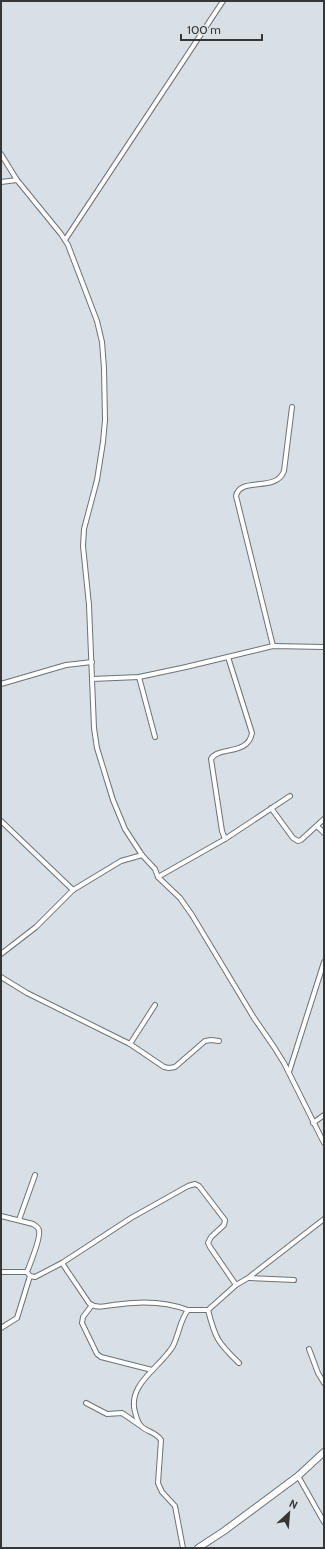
<svg xmlns="http://www.w3.org/2000/svg" width="325" height="1549" font-family="Cabin,sans-serif">
	<style>
		.lines { fill: none; stroke-linecap: round; stroke-linejoin: round }
		.street-casing { stroke: #6b7278; stroke-width: 6 }
		.secondary-casing { stroke: #6b7278; stroke-width: 8 }
		.street { stroke: #fff; stroke-width: 4 }
		.secondary { stroke: #fff; stroke-width: 6 }
	</style>
	<rect width="100%" height="100%" fill="#d8e0e6"/>
	<g class="lines">
		<defs>
			<g id="street">
				<path d="M1,154L17,180L61,234L68,245L97,321L102,342L104,368L105,420L103,442L97,480L84,529L83,546L89,605L94,728L97,748L113,800L125,829L142,855L155,869L158,877L180,898L192,915L254,1018L274,1047L284,1063L324,1143"/>
				<path d="M1,182L17,180"/>
				<path d="M65,240L223,1"/>
				<path d="M273,646L236,496C240,476 276,493 284,471L292,407"/>
				<path d="M139,677L155,737"/>
				<path d="M92,679L139,677L186,667L273,646L324,647"/>
				<path d="M1,684L66,665L92,662"/>
				<path d="M271,808L293,838L298,841L301,840L324,819"/>
				<path d="M1,821L73,890"/>
				<path d="M317,826L324,833"/>
				<path d="M225,839L290,796"/>
				<path d="M158,877L225,839L222,831L211,759C218,746 248,756 252,733L228,657"/>
				<path d="M1,954L36,927L73,890L121,861L142,855"/>
				<path d="M1,977L27,993L130,1044L164,1067L169,1068L175,1067L205,1041L211,1040L219,1041"/>
				<path d="M130,1044L155,1005"/>
				<path d="M289,1072L324,962"/>
				<path d="M313,1123L324,1115"/>
				<path d="M1,1216L33,1224C36,1226 39,1227 39,1231C41,1238 30,1264 27,1272L30,1276L35,1277L62,1263L131,1218L188,1186L195,1184L199,1186L225,1220L224,1225L211,1237L208,1243L210,1247L236,1285"/>
				<path d="M19,1220L35,1175"/>
				<path d="M62,1263L89,1303C96,1309 105,1306 113,1305C138,1301 165,1301 188,1310"/>
				<path d="M1,1272H27"/>
				<path d="M249,1278L294,1280"/>
				<path d="M92,1305L83,1317L82,1323L97,1354L101,1357L152,1370"/>
				<path d="M208,1310C215,1338 218,1343 239,1363"/>
				<path d="M1,1328L17,1318L30,1276"/>
				<path d="M309,1349L318,1373L324,1383"/>
				<path d="M86,1403L107,1414L122,1413L141,1426"/>
				<path d="M298,1476L324,1522"/>
				<path d="M183,1548L175,1506L162,1492L158,1483L161,1440C156,1432 147,1432 141,1426C138,1423 136,1416 135,1412C127,1384 161,1367 173,1346C179,1334 180,1320 188,1310H208L236,1285L248,1278L324,1219"/>
			</g>
			<path id="secondary" d="M198,1548L224,1531L298,1476L324,1452"/>
		</defs>
		<use href="#street" class="street-casing"/>
		<use href="#secondary" class="secondary-casing"/>
		<use href="#street" class="street"/>
		<use href="#secondary" class="secondary"/>
	</g>
	<rect width="325" height="1549" fill="none" stroke="#343739" stroke-width="4"/>
	<g transform="translate(289 1513) rotate(26)" stroke="#d8e0e6" stroke-width="3" paint-order="stroke">
	<path d="M0-3L7 15L0 10L-7 15Z" fill="#343739"/>
	<text y="-6" font-size="11" font-weight="bold" text-anchor="middle" fill="#343739">N</text>
	</g>
	<path d="M181 34v6h81v-6" fill="none" stroke="#343739" stroke-width="2"/>
	<text x="187" y="34" font-size="12" fill="#343739" stroke="#d8e0e6" stroke-width="3" paint-order="stroke">100 m</text>
</svg>
